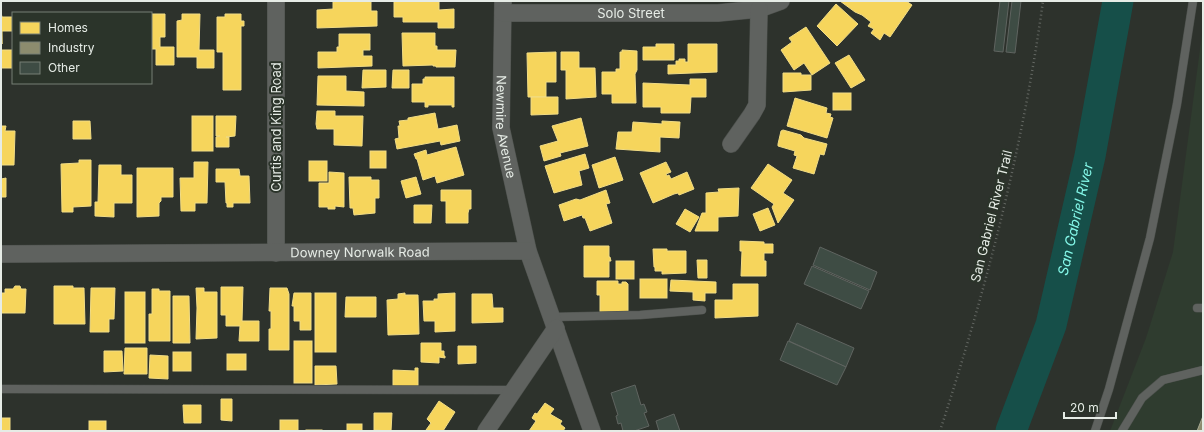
<svg xmlns="http://www.w3.org/2000/svg" width="1204" height="432" font-family="Inter,sans-serif">
	<style>
		.built { fill: #2f3c2f }
		.homes { fill: #f6d55c; stroke: #f1dc85 }
		.industry { fill: #8c8c6e; stroke: #a7a992 }
		.lines { fill: none; stroke-linecap: round; stroke-linejoin: round }
		.river { stroke: #164f49; stroke-width: 31 }
		.building { fill: #3e4c44; stroke: #5f6460 }
		.service-casing { stroke: #4c504c; stroke-width: 9 }
		.minor-casing { stroke: #4c504c; stroke-width: 18 }
		.path { stroke: #646863; stroke-width: 2.5; stroke-dasharray: 1 3; stroke-linecap: butt }
		.service { stroke: #5f625f; stroke-width: 8 }
		.minor { stroke: #5f625f; stroke-width: 17 }
		.labels { text-anchor: middle; stroke-width: 4; stroke-linejoin: round; paint-order: stroke }
		.street-label { font-size: 13px; fill: #e6ece6; stroke: #2b342a }
		.water-label { font-size: 14px; font-style: italic; fill: #84f7e8; stroke: #2b342a }
	</style>
	<rect width="100%" height="100%" fill="#2d322c"/>
	<path class="built" d="M1203,27V431H1110L1146,338L1173,252Z"/>
	<g class="homes">
		<path d="M333,1H371V11H377V26L317,28V10L333,9Z"/>
		<path d="M394,1H439V10L454,9V28H438V22H403V17H394Z"/>
		<path d="M840,1H906L912,5L890,37L884,33L880,40L871,33L874,29L868,26L871,22L862,15L855,12Z"/>
		<path d="M836,4L858,24L837,46L817,26Z"/>
		<path d="M1,13L2,17H13V31H2V44Z"/>
		<path d="M151,14H165V37H160V47H174V65H156V49H151Z"/>
		<path d="M182,14H200L199,50H214V68H197V57H177V21L182,20Z"/>
		<path d="M225,14H241V21H244V26H241V90H223V52H217V17H225Z"/>
		<path d="M806,27L830,63L812,75L804,63L794,70L781,50L792,42L789,38Z"/>
		<path d="M402,33H435V46H437V50H456L455,67H436V66H433V65L403,66Z"/>
		<path d="M339,34H370V50H363V56H372V66L318,68V52H337V47H339Z"/>
		<path d="M656,44H674V60H643V47H656Z"/>
		<path d="M688,44H717V72L668,74V65H676V61H679V59H685V62H688Z"/>
		<rect x="1" y="50" width="12" height="18"/>
		<path d="M622,50L637,51V70L635,74L636,103H612V94H602V72H616V69H620V52H622Z"/>
		<path d="M556,52V82H546V97H528L527,53Z"/>
		<path d="M561,52H579V68H595L596,97L566,99V70H561Z"/>
		<path d="M849,55L865,80L851,88L835,63Z"/>
		<path d="M363,70H386V87L362,88Z"/>
		<path d="M393,70H409V88H392Z"/>
		<path d="M783,73H801V75H811V90L783,92Z"/>
		<path d="M318,76H346V91L364,92V106L317,105Z"/>
		<path d="M425,77H454V107H452V105H428V107H425V102H412V84H423V79H425Z"/>
		<path d="M690,79H706V97H691L690,113H661V107H643V83L690,85Z"/>
		<rect x="833" y="93" width="18" height="17"/>
		<path d="M531,97H558V114L531,115Z"/>
		<path d="M795,98L827,108L826,113L831,114L830,117L833,118L827,138L787,126Z"/>
		<path d="M317,111H335V116H363L362,146L334,145V129H317L316,124Z"/>
		<path d="M435,113L438,129L457,125L460,141L441,145L440,141L397,149L395,139L399,138L398,126H400L399,121L408,120V118Z"/>
		<rect x="192" y="116" width="21" height="35"/>
		<path d="M216,116H236L235,136L226,137H229V147H216V137L220,136H216Z"/>
		<path d="M581,118L588,146L560,153L561,156L544,161L540,146L558,141L552,126Z"/>
		<path d="M73,121H90L91,139H73Z"/>
		<path d="M662,121L680,122L679,138L660,137V152L616,149L618,132H632L633,122L662,124Z"/>
		<path d="M1,126H6L5,131H15L14,165H1Z"/>
		<path d="M783,130L801,135L804,138L827,144L824,155L820,154L814,174L793,168L797,156L794,155L795,151L778,146V144L781,131Z"/>
		<path d="M456,147L464,175L437,183L435,176L423,180L417,159H416L414,154L426,150L427,155Z"/>
		<rect x="370" y="151" width="16" height="17"/>
		<path d="M585,154L589,168L579,171L582,185L554,193L545,166Z"/>
		<path d="M615,157L623,180L599,188L592,165Z"/>
		<path d="M79,160H91V206L73,207V212H62L61,164L79,163Z"/>
		<rect x="309" y="161" width="18" height="20"/>
		<path d="M194,162H208L207,203H195V211H181L180,178H194Z"/>
		<path d="M666,162L671,172L666,174L667,176L669,175L671,179L687,172L694,189L679,195L678,193L674,194L653,203L640,173Z"/>
		<path d="M768,164L792,180L783,193L794,200L778,223L772,207L774,204L751,188Z"/>
		<path d="M99,165H121V175H132V203H114V217L95,216V202H98Z"/>
		<path d="M137,168H173V197H161V201L159,203V216L137,217Z"/>
		<path d="M216,169H239L240,176H249L250,203H233V207H227V203H226L225,182H216Z"/>
		<path d="M329,172L344,173V207L335,206V209H328V207H319V183H329Z"/>
		<path d="M349,177H371V180H379V198H375V213L354,215L353,208H350Z"/>
		<path d="M416,177L421,194L406,198L401,181Z"/>
		<path d="M6,178V197H1V179Z"/>
		<path d="M739,188L738,216L718,217V231H695L702,213H706V193L719,192L718,189Z"/>
		<path d="M441,190H471V209H469L468,213V223H446V201H441Z"/>
		<path d="M606,190L610,203L606,204L612,223L590,231L585,218H583L582,215L564,221L559,205L576,199L580,200Z"/>
		<path d="M414,205H432L431,223H414Z"/>
		<path d="M768,208L775,225L760,231L753,214Z"/>
		<path d="M685,209L699,217L690,232L676,224Z"/>
		<path d="M740,241L764,242V244H773V253H764V261H766V276H741L742,251H740Z"/>
		<path d="M584,246H609V257H610L611,261H609V277H584Z"/>
		<path d="M653,249H667V251H686V273L662,274V271H655V267H654Z"/>
		<path d="M697,260H707V278H698Z"/>
		<rect x="616" y="261" width="18" height="18"/>
		<rect x="640" y="279" width="27" height="19"/>
		<path d="M671,280L716,282V293H705V301L693,300V292L670,291Z"/>
		<path d="M597,281H618V284H622V282H626L628,284V312H600V295H597Z"/>
		<path d="M733,284H758V316L715,318V300H733Z"/>
		<path d="M15,286H20L21,289H26L25,313H1V293H5V289H13Z"/>
		<path d="M54,286H73V288H84L85,324H54Z"/>
		<path d="M221,287H243L242,321H259V341H239L240,326H226V315H221Z"/>
		<path d="M91,288H115L114,319H109V332H90Z"/>
		<path d="M196,288H204V292H217V338L196,339L197,308Z"/>
		<path d="M270,288H287L289,294V350H269V329H271V311H269Z"/>
		<path d="M152,289H159V291H170V341H149V314H152Z"/>
		<rect x="125" y="292" width="20" height="51"/>
		<path d="M294,293H311V330H300V321H294V306H292Z"/>
		<rect x="315" y="293" width="21" height="59"/>
		<path d="M405,293V295H418L419,334L388,335L387,300L398,299V294Z"/>
		<path d="M455,293V331L435,332V321H424L423,301H434V299H438V294Z"/>
		<path d="M472,294H492L493,308H503V322L472,323Z"/>
		<path d="M173,296H189L190,343H173Z"/>
		<path d="M346,297H376V317H345Z"/>
		<rect x="294" y="341" width="18" height="42"/>
		<path d="M421,343H441V351H444V356H445V358L439,357V363L421,362Z"/>
		<path d="M458,346H476V363L458,364Z"/>
		<path d="M125,348H147V374H124Z"/>
		<path d="M104,351H122L123,371L104,372Z"/>
		<rect x="173" y="352" width="18" height="19"/>
		<rect x="227" y="354" width="19" height="16"/>
		<path d="M150,355L168,356V379L149,378Z"/>
		<path d="M315,366H336L337,384L315,385Z"/>
		<path d="M415,368H418V387H393V370L415,371Z"/>
		<path d="M221,399H232V421L221,420Z"/>
		<path d="M439,401L455,412L443,431H428L426,430L431,423L427,419Z"/>
		<path d="M545,403L554,409L550,414L562,421L560,424L565,428L563,431H529L536,421L532,418L535,413L537,414Z"/>
		<path d="M183,405H201V423H184Z"/>
		<path d="M374,413H392L391,431L374,430Z"/>
		<rect x="1" y="418" width="9" height="13"/>
		<rect x="280" y="420" width="18" height="11"/>
		<rect x="89" y="421" width="17" height="10"/>
		<rect x="347" y="424" width="15" height="7"/>
		<rect x="306" y="430" width="16" height="1"/>
	</g>
	<path class="industry" d="M1203,416V431H1197Z"/>
	<g class="lines">
		<path class="river" id="s1" d="M1011,431L1051,325L1090,156L1118,1"/>
	</g>
	<g class="building">
		<path d="M1000,1H1009L1003,52L994,51Z"/>
		<path d="M1012,1H1021L1015,53L1006,52Z"/>
		<path d="M820,247L877,272L870,290L813,265Z"/>
		<path d="M812,266L869,291L861,309L804,284Z"/>
		<path d="M797,323L854,348L846,367L789,341Z"/>
		<path d="M788,341L846,367L837,385L780,360Z"/>
		<path d="M635,385L641,405L644,404L647,412L644,413L649,426L634,431H623L621,423L618,424L616,416L618,415L611,393Z"/>
		<path d="M674,414L680,431H659L656,421Z"/>
	</g>
	<g class="lines">
		<defs>
			<g id="service">
				<path d="M1197,308H1203"/>
				<path d="M552,317L640,315L702,310"/>
				<path d="M1,389L513,390"/>
				<path d="M1095,431L1109,389L1150,238L1177,104L1193,1"/>
				<path d="M1122,431L1142,398L1163,380L1203,370"/>
			</g>
			<g id="minor">
				<path id="s2" d="M503,1L501,128L528,251L592,431"/>
				<path id="s3" d="M503,13H718L759,9L781,1"/>
				<path d="M731,144L752,114L757,105L759,9"/>
				<path d="M276,253V1"/>
				<path id="s4" d="M1,254L528,251"/>
				<path d="M486,431L556,328"/>
			</g>
		</defs>
		<use href="#service" class="service-casing"/>
		<use href="#minor" class="minor-casing"/>
		<path class="path" d="M940,431C986,290 1023,148 1043,1"/>
		<use href="#service" class="service"/>
		<use href="#minor" class="minor"/>
	</g>
	<g class="labels">
		<g class="street-label">
			<text dy="5" stroke="none"><textPath href="#s3" startOffset="128">Solo Street</textPath></text>
			<text transform="translate(276 127) rotate(-90)" y="5">Curtis and King Road</text>
			<text dy="5" stroke="none"><textPath href="#s2" startOffset="126">Newmire Avenue</textPath></text>
			<text transform="translate(991 216) rotate(-76)" y="5">San Gabriel River Trail</text>
			<text dy="5" stroke="none"><textPath href="#s4" startOffset="359">Downey Norwalk Road</textPath></text>
		</g>
		<g class="water-label">
			<text dy="5" stroke="none"><textPath href="#s1" startOffset="222">San Gabriel River</textPath></text>
		</g>
	</g>
	<rect width="1204" height="432" fill="none" stroke="#e6ece6" stroke-width="4"/>
	<rect x="12" y="12" width="140" height="72" fill="#2b342a" stroke="#767e75"/>
	<rect x="20" y="22" width="20" height="12" fill="#f6d55c" stroke="#767e75"/>
	<text x="48" y="32" font-size="12" fill="#e6ece6">Homes</text>
	<rect x="20" y="42" width="20" height="12" fill="#8c8c6e" stroke="#767e75"/>
	<text x="48" y="52" font-size="12" fill="#e6ece6">Industry</text>
	<rect x="20" y="62" width="20" height="12" fill="#3e4c44" stroke="#767e75"/>
	<text x="48" y="72" font-size="12" fill="#e6ece6">Other</text>
	<path d="M1064 412v6h52v-6" fill="none" stroke="#e6ece6" stroke-width="2"/>
	<text x="1070" y="412" font-size="12" fill="#e6ece6" stroke="#2b342a" stroke-width="3" paint-order="stroke">20 m</text>
</svg>
